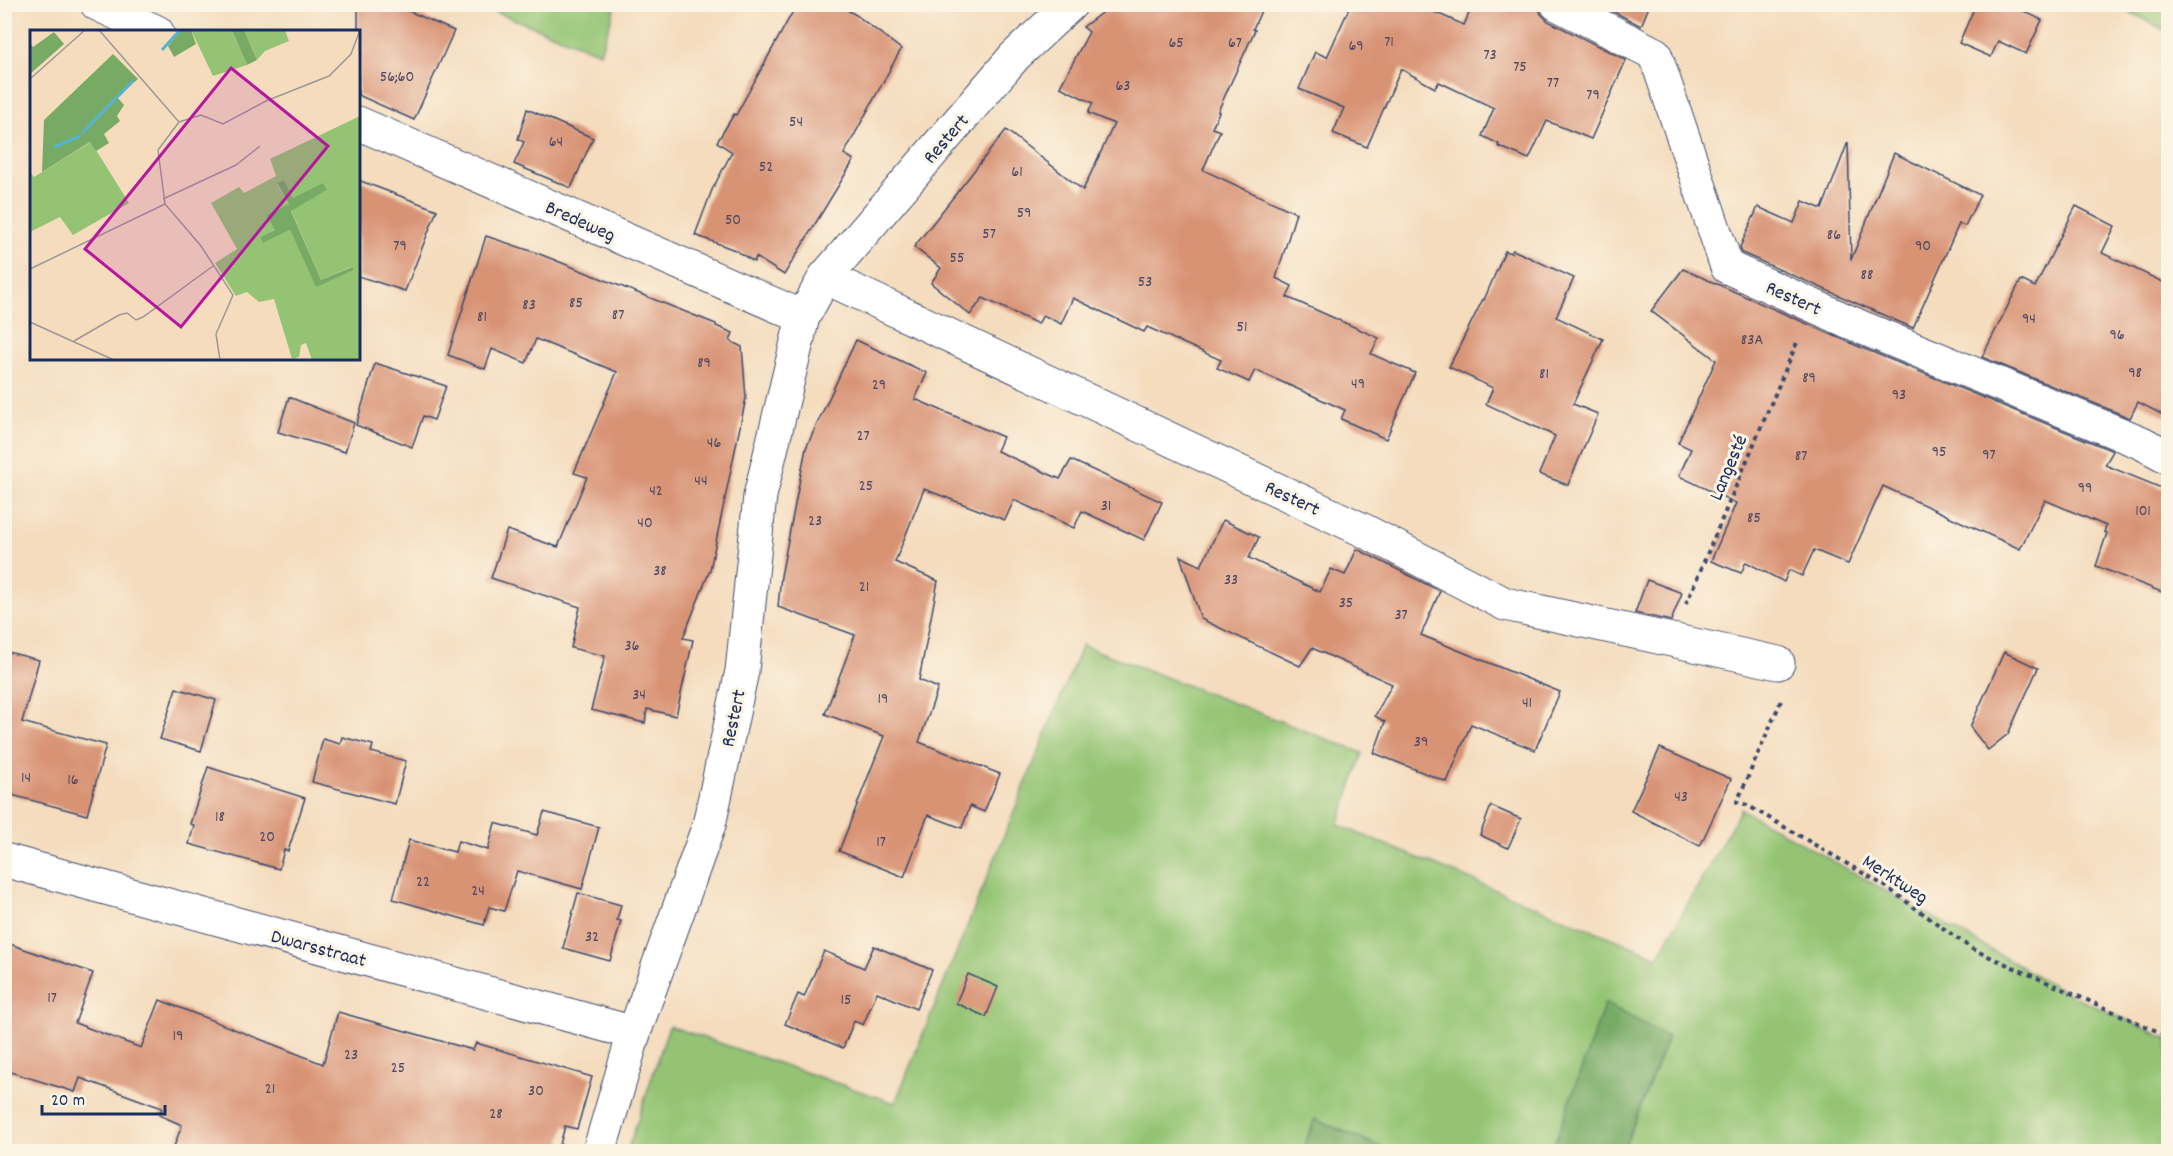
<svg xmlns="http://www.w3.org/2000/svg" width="2173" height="1156" font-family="Dekko,sans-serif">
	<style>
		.green { fill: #94c473; stroke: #587a68; stroke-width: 1.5 }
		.forest { fill: #77aa65; stroke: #496c62; stroke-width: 1.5 }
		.building { fill: #d89374 }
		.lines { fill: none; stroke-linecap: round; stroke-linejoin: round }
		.minor-casing { stroke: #3c496c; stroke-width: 35 }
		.path { stroke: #3c496c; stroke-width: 4; stroke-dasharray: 4.5 4.5; stroke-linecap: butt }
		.minor { stroke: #fff; stroke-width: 33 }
		.labels { text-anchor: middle; stroke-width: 6; stroke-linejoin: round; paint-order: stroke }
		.number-label { font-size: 16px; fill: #4a4864 }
		.street-label { font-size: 20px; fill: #1b2f5e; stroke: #fcf5e5 }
		.inset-river { fill: none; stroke: #56b3d4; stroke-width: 3 }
		.inset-road { fill: none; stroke: #9d9797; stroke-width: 1.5 }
		.view { fill: #b5179e; fill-opacity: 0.15; stroke: #b5179e; stroke-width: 3 }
		.inset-edge { fill: none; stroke: #1b2f5e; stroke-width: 3 }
	</style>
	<rect width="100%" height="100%" fill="#fcf5e5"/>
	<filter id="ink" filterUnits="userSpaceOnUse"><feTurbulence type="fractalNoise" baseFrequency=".0167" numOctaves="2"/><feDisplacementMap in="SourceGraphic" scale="12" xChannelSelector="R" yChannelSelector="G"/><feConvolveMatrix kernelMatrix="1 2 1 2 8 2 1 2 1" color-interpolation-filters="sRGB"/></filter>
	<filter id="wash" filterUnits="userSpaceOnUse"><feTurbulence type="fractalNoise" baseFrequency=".008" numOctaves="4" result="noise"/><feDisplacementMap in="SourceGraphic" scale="24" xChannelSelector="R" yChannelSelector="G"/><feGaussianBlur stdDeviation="1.35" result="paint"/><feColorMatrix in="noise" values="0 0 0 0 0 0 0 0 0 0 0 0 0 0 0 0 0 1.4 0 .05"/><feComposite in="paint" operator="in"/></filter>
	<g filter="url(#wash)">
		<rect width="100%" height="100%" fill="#f4dcbd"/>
		<g class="green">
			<path d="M478,5L616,4V5L600,53Z"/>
			<path d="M2117,5H2168V32Z"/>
			<path d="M1082,645L1363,753L1338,825L1658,957L1741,809L2067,993L2168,1039V1151H1623L1668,1037L1606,1004L1552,1151H1390L1315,1119L1302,1152H627L669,1026L895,1103Z"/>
		</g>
		<g class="forest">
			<path d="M1605,1003L1668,1037L1623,1151H1552Z"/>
			<path d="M1315,1119L1390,1151H1302Z"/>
		</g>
		<g id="blocks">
			<g class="building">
				<path d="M358,4H393L454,31L414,120L358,95Z"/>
				<path d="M797,4H837L856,15L901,49L844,154L854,160L784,275L756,257L754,262L735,250L695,235L712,190L732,152L717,142L734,114L736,115Z"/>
				<path d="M1113,4H1264L1253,29L1255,30L1218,111L1219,112L1212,128L1220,131L1203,170L1296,213L1276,278L1292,286L1287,297L1379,338L1371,354L1415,373L1386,439L1341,419L1345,410L1255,370L1249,382L1217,368L1221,360L1147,327L1144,332L1073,298L1061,324L1043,315L1038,324L983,298L970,315L931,283L941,268L914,247L1006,130L1083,190L1114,124L1088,113L1093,103L1060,87L1089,32L1083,27Z"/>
				<path d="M1351,4H1416L1464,25L1473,4H1538L1541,14L1548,21L1626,60L1591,139L1547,121L1529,159L1498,146L1499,144L1482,136L1494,108L1439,82L1435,88L1401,69L1367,147L1333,133L1344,108L1299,89L1315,52L1327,57Z"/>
				<path d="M1599,4H1650L1641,26Z"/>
				<path d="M1976,4H2009L2042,20L2026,54L1998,41L1991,57L1959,43Z"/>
				<path d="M527,109L593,138L571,188L514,164L524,142L518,139Z"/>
				<path d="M1848,142L1851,260L1894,153L1980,195L1965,226L1959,224L1913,328L1742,253L1740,247L1758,207L1794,223L1803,201L1822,209Z"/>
				<path d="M358,180L437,210L405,291L358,276Z"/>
				<path d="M2076,206L2115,226L2102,253L2169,285V418L2138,402L2130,418L1982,357L2021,280L2035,287Z"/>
				<path d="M486,236L537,253L716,324V326L733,333L730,341L742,347L746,398L710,570L683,638L693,640L676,716L647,709L645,723L591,710L605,656L571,648L580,607L491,578L507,530L558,547L587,477L574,473L617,372L536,339L526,363L492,349L485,369L448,355Z"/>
				<path d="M1513,250L1574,278L1556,317L1603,339L1573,404L1598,414L1568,485L1539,474L1555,436L1486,404L1493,388L1449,367L1483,299L1484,300L1505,251L1511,253Z"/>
				<path d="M1683,269L1855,345L2113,451L2105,465L2169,491V595L2096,566L2107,533L2104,532L2106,526L2045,500L2020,549L1883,486L1848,564L1814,550L1802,576L1789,570L1784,582L1746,562L1741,573L1711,561L1736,503L1679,476L1691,449L1678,443L1716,360L1651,311Z"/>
				<path d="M856,340L927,373L915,399L1003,437L997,451L1060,479L1071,460L1162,502L1144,540L1082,511L1074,528L1014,500L1005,520L924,489L895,562L938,581L919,680L938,688L919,742L1000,774L984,812L970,806L962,828L928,815L904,877L839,851L884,736L825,714L855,635L778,607L781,576L806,448Z"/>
				<path d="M375,363L446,386L434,420L423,416L412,447L356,425Z"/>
				<path d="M289,397L354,423L345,452L278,432Z"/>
				<path d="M1223,520L1259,537L1249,558L1320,592L1331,569L1345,575L1357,549L1440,591L1421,635L1560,692L1535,750L1471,724L1447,782L1374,753L1385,722L1375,716L1392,684L1312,648L1300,666L1201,619L1180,556L1201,566Z"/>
				<path d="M1647,580L1682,593L1671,621L1635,613Z"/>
				<path d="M4,651L39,660L22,722L106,745L87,815L4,793V759L8,747H4Z"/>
				<path d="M2004,652L2038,668L2008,734L1988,750L1970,727Z"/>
				<path d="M176,688L216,700L201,751L160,739Z"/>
				<path d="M342,737L373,745L371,752L406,761L395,804L312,782L323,739L340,744Z"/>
				<path d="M1660,748L1731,779L1700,846L1631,811Z"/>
				<path d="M208,767L305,798L288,851L284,850L279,869L189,844L194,825L190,824Z"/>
				<path d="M1491,806L1521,819L1508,848L1480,835Z"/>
				<path d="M544,812L599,827L582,889L517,871L504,911L489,907L484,925L393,899L409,840L455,852L458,841L488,850L495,823L537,835Z"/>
				<path d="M578,893L621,905L617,920L621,921L610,961L563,948Z"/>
				<path d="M4,942L93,973L75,1023L141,1048L160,1000L323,1064L338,1012L473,1050L476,1043L592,1077L577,1129L565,1126L558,1152H172L182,1125L159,1115L162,1108L80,1078L75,1092L4,1070Z"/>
				<path d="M874,946L932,970L916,1009L877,992L863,1025L854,1021L843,1048L785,1024L798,994L804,997L824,951L864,968Z"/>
				<path d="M968,974L998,987L986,1017L956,1003Z"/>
			</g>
		</g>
	</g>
	<g filter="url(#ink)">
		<use href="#blocks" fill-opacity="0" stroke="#3c496c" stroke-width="1.5"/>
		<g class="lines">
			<defs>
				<g id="minor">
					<path d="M97,4L157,32"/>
					<path d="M1557,4L1655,54L1727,267L1863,328L2142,443L2168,457"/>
					<path d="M358,123L803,317"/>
					<path d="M825,277L1363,530L1505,604L1778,663"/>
					<path d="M4,860L634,1033"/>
					<path d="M599,1152L634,1033L709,825L742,671L760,496L803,317L825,277L1015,56L1071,4"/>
				</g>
			</defs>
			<use href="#minor" class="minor-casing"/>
			<g class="path">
				<path d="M1686,604L1798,340"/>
				<path d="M1781,701L1737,802L1747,805L1885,886L1972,949L2168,1036"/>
			</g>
			<use href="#minor" class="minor"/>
		</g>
	</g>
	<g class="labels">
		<g class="number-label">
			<text x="1389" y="46">71</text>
			<text x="1176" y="47">65</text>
			<text x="1235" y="47">67</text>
			<text x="1356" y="50">69</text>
			<text x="1490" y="59">73</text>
			<text x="1520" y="71">75</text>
			<text x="397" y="81">56;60</text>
			<text x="1553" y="87">77</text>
			<text x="1123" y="90">63</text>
			<text x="1593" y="99">79</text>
			<text x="796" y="126">54</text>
			<text x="556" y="146">64</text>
			<text x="766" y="171">52</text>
			<text x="1017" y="176">61</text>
			<text x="1024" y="217">59</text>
			<text x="733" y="224">50</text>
			<text x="989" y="238">57</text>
			<text x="1834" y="239">86</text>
			<text x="400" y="250">79</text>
			<text x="1923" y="250">90</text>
			<text x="957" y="262">55</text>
			<text x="1867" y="279">88</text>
			<text x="1145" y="286">53</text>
			<text x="576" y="307">85</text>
			<text x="529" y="309">83</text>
			<text x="618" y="319">87</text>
			<text x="482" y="321">81</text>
			<text x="2029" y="323">94</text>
			<text x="1242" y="331">51</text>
			<text x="2117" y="339">96</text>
			<text x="1752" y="344">83A</text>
			<text x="704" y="367">89</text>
			<text x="2135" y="377">98</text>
			<text x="1544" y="378">81</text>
			<text x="1809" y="382">89</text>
			<text x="1358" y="388">49</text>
			<text x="879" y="389">29</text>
			<text x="1899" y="399">93</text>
			<text x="863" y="440">27</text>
			<text x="714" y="447">46</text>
			<text x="1939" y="456">95</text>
			<text x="1989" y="459">97</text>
			<text x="1801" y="460">87</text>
			<text x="701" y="485">44</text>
			<text x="866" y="490">25</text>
			<text x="2085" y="492">99</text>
			<text x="656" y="495">42</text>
			<text x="1106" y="510">31</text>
			<text x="2143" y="515">101</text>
			<text x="1754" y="522">85</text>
			<text x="815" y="525">23</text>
			<text x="645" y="527">40</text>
			<text x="660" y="575">38</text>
			<text x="1231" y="584">33</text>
			<text x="864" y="591">21</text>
			<text x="1346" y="607">35</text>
			<text x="1401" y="619">37</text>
			<text x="632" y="650">36</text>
			<text x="639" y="699">34</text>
			<text x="883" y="703">19</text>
			<text x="1527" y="707">41</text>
			<text x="1421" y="746">39</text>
			<text x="26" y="782">14</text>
			<text x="73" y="784">16</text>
			<text x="1681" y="801">43</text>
			<text x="220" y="821">18</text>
			<text x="267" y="841">20</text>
			<text x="881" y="846">17</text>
			<text x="423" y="886">22</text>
			<text x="478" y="895">24</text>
			<text x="592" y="941">32</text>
			<text x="52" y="1002">17</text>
			<text x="846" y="1004">15</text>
			<text x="178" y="1040">19</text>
			<text x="351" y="1059">23</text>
			<text x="398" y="1072">25</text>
			<text x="270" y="1093">21</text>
			<text x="536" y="1095">30</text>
			<text x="496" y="1118">28</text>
		</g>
		<g class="street-label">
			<text transform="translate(945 138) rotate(-49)" y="7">Restert</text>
			<text transform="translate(581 220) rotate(24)" y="7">Bredeweg</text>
			<text transform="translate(1794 297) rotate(24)" y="7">Restert</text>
			<text transform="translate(1727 467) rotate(-67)" y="7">Langesté</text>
			<text transform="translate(1293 497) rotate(25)" y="7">Restert</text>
			<text transform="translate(732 718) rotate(-78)" y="7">Restert</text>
			<text transform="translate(1896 878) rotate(33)" y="7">Merktweg</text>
			<text transform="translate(319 947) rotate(15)" y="7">Dwarsstraat</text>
		</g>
	</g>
	<g transform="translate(30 30)">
		<rect width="330" height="330" fill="#f4dcbd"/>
		<path d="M161,0H202L217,35L183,46ZM214,0H255L259,11L235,21L227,30ZM330,86V330H282L276,313L271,315L269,327L262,329L244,269L229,272L217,262L206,266L185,233L207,219L181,173L209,157L214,163L246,146L240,129ZM254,151L263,168L297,160L261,180L291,250L321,237L324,240L286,256L260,200L233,213L230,207L245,200L259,174L247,154ZM61,112L99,173L43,205L30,187L0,202V142L4,147Z" fill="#94c473" fill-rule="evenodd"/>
		<path d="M151,0H161L166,14L144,27L138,16ZM202,0H214L227,30L217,35ZM24,2L34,14L0,44V13L3,17ZM83,24L108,49L87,67L94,75L87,86L90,91L74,104L79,113L66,121L60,112L12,142L14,90ZM254,150L263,168L293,153L297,160L261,181L291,250L322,237L324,240L286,257L260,200L233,213L230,207L245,200L237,185L259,174L247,153Z" fill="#77aa65"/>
		<path class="inset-river" d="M132,20L150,0M52,103L103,51M24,117L50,106"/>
		<path class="inset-road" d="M69,0L149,92M0,49L55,0M133,169L206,135L230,116M0,239L135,174M0,292L84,330M44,311L89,285L97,283L106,290L113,287L183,236M190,330L186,304L203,265L171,216L135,174L128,120L149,92L171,85L193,94L236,71L299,46L321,24L330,0"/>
		<path class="view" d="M201,38L298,116L151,297L55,219Z"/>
		<rect width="330" height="330" class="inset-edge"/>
	</g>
	<rect width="2173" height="1156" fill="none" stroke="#fcf5e5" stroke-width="24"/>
	<path d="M42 1105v9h123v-9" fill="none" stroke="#1b2f5e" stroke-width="3"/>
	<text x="51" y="1105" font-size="18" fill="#1b2f5e" stroke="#fcf5e5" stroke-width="4.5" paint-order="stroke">20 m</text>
</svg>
